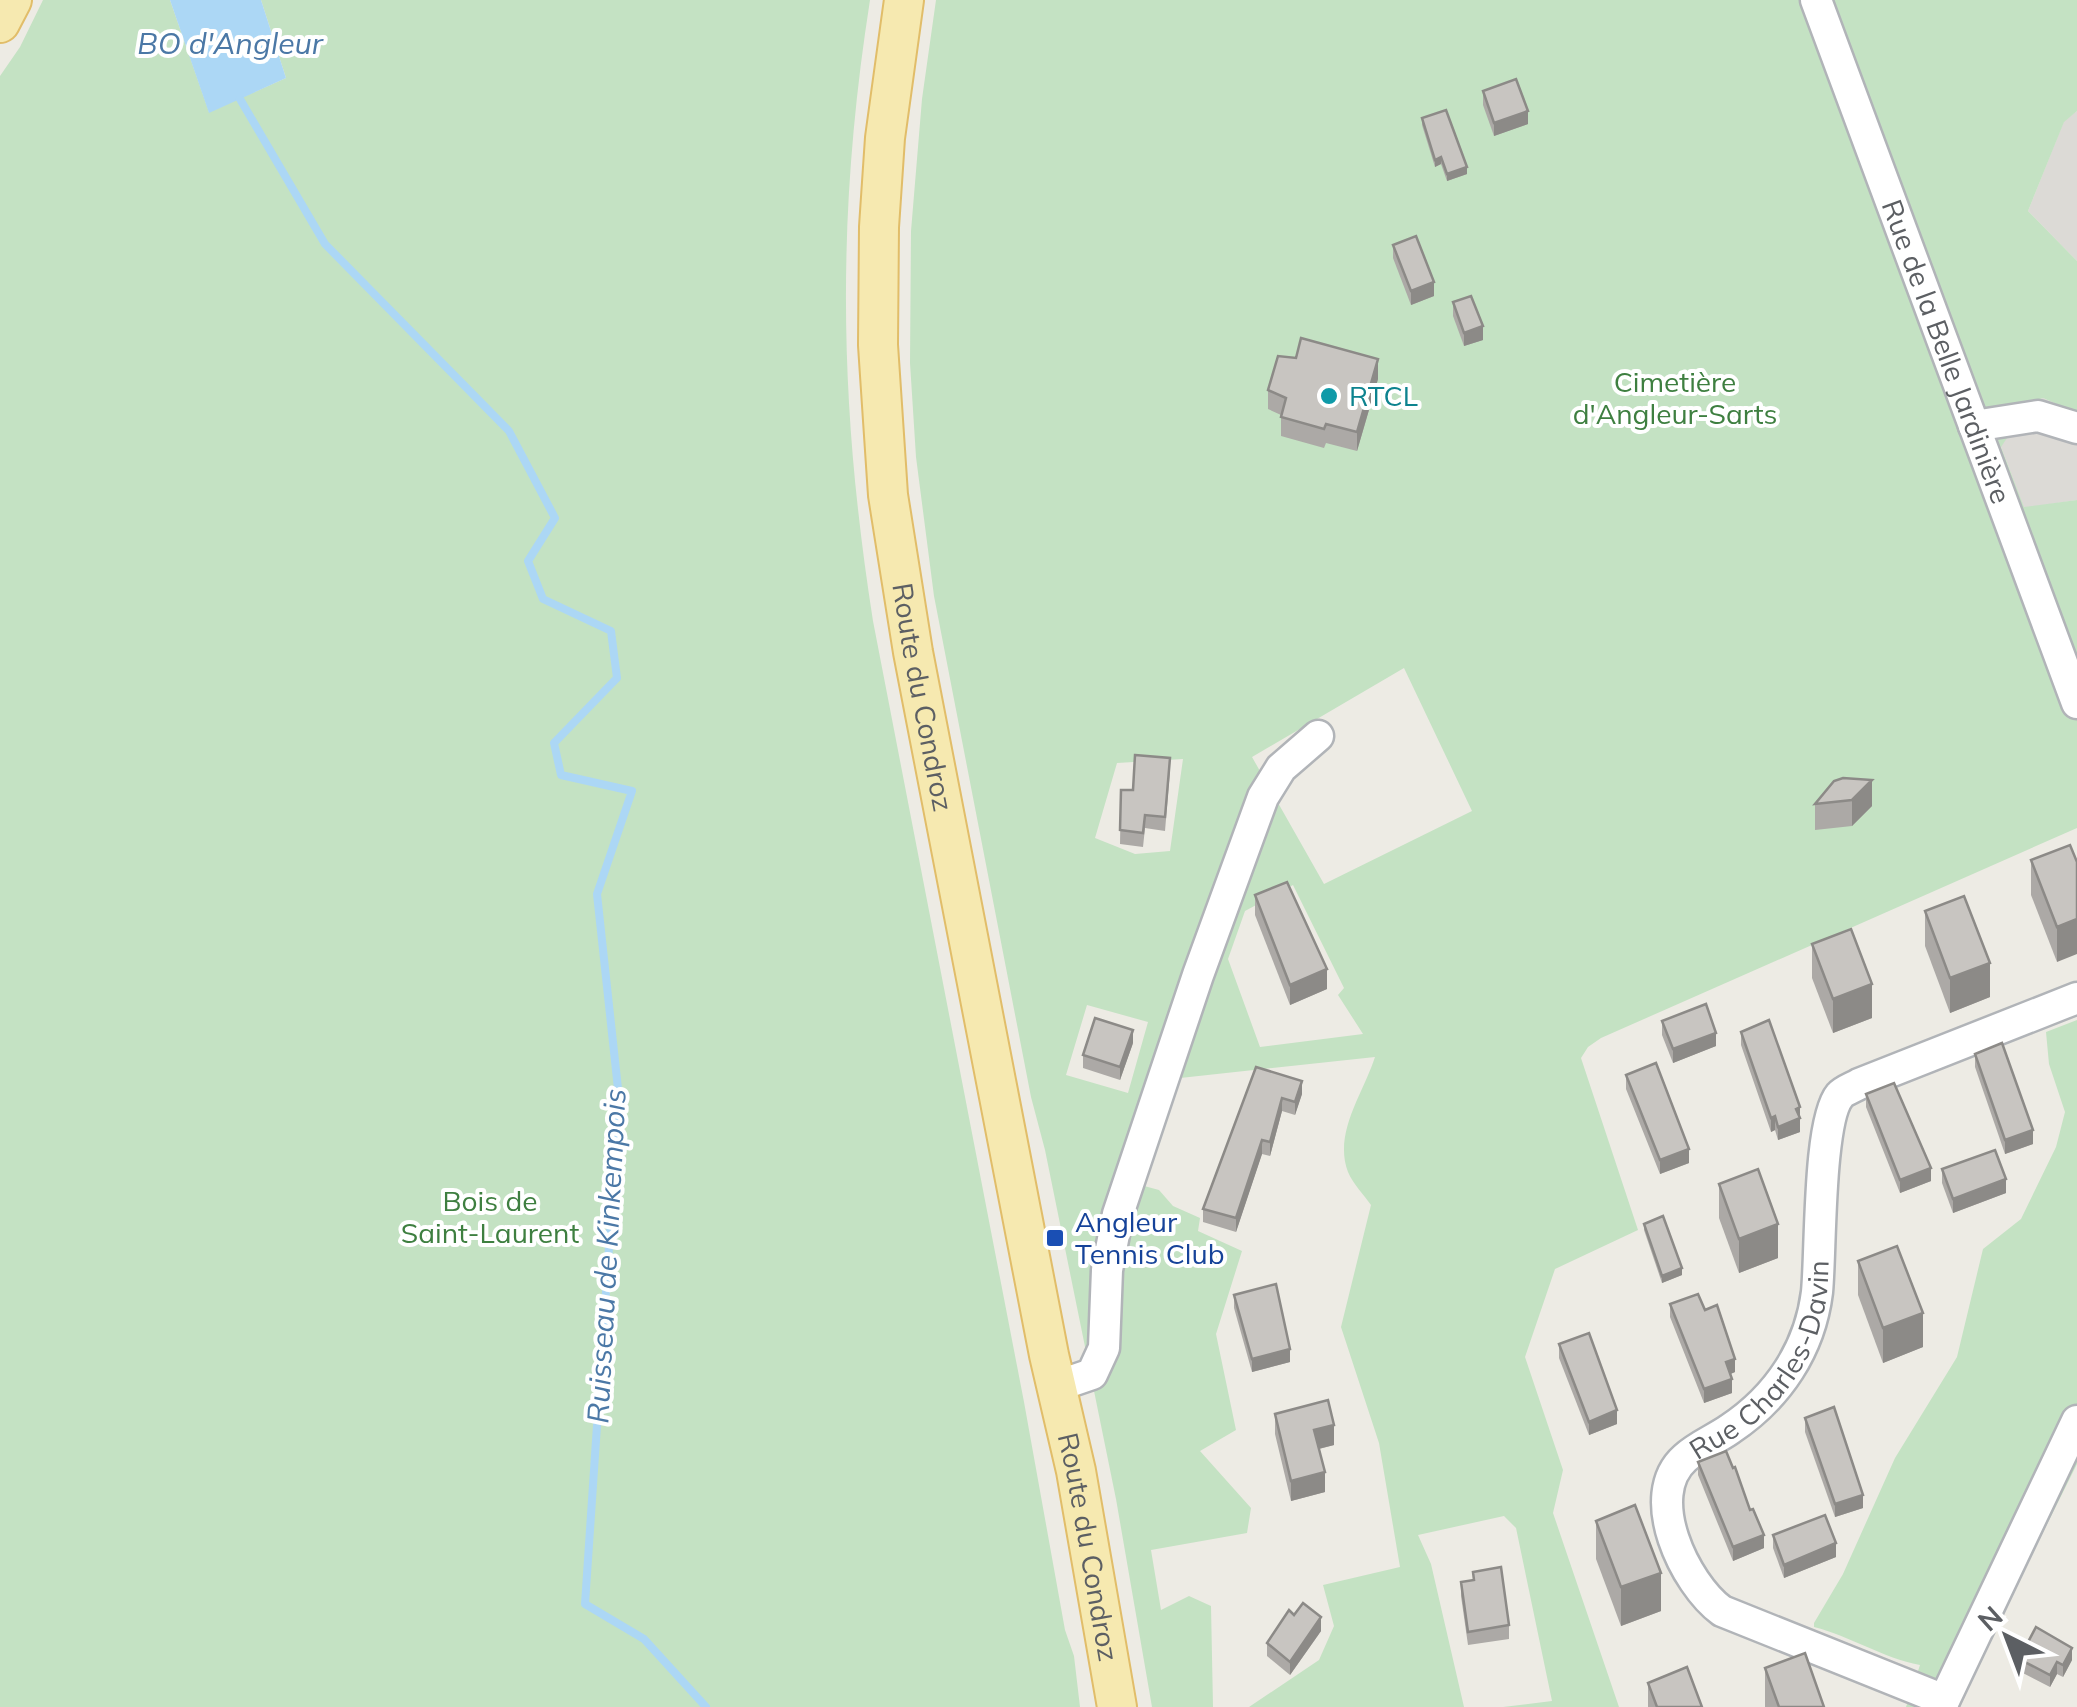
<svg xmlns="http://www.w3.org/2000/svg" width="2077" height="1707" font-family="Mulish,sans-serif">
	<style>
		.industrial { fill: #dcdad6 }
		.green { fill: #c4e2c3; fill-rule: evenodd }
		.water { fill: #acd7f5 }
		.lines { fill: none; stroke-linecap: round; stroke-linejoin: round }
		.stream { stroke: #acd7f5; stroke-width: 8 }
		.minor-casing { stroke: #b1b4b8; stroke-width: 35 }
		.major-casing { stroke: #e1bd69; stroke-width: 42 }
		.minor { stroke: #fff; stroke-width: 30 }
		.major { stroke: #f6e9b0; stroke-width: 38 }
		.wall { fill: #aca9a6 }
		.shaded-wall { fill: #8c8a87 }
		.building { fill: #c8c5c1; stroke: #8c8a87; stroke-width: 2.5 }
		.culture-dot { fill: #0f9aa8; stroke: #fff; stroke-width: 4 }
		.transit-dot { fill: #1a4fb4; stroke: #fff; stroke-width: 4 }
		.labels { text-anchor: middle; stroke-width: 8; stroke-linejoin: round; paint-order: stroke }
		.street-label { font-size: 28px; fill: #5c5f63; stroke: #fff }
		.park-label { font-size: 28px; fill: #3e7f40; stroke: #fff }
		.culture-label { font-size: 28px; fill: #0d838f; stroke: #fff; text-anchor: start }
		.transit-label { font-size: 28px; fill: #164399; stroke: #fff; text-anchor: start }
		.water-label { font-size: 30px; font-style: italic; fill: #4b78a6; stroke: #fff }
	</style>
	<rect width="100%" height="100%" fill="#edebe4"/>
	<g class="industrial">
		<path d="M2077,111V261L2028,211L2064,121Z"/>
		<path d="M2043,398L2077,413V500L2024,508L2001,447L2000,412Z"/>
	</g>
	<g class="green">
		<path d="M43,0H170L209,112L286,78L261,0H870C836,217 839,404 873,621L1024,1402L1065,1630L1074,1656L1080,1707H0V76L20,47Z"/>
		<path d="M936,0H2077V111L2064,122L2028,211L2077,261V413L2043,398L2000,412L2009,435L2001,447L2024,507L2077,500V828L1601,1038L1588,1047L1581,1058L1638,1230L1555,1269L1525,1357L1563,1470L1553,1513L1619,1707H1503L1552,1701L1516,1528L1504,1516L1418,1535L1431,1564L1464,1707H1249L1319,1660L1334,1626L1323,1585L1400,1567L1379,1443L1341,1327L1371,1205C1364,1195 1353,1184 1348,1172C1333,1133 1364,1092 1375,1057L1171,1079L1133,1183L1159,1190L1173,1206L1200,1218L1198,1231L1242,1251L1216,1334L1236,1430L1200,1451L1251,1508L1247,1533L1151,1550L1161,1610L1189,1596L1211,1606L1213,1707H1152L1116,1499L1045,1150L1031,1097L934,596L916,457L910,363L911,231L922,99ZM1404,668L1472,811L1324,884L1252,757ZM1183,759L1170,851L1135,854L1095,838L1117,763ZM1293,885L1344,988L1338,995L1363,1034L1260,1047L1228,959L1245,911ZM1087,1005L1148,1022L1128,1093L1066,1075Z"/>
		<path d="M2077,1020V1464L1956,1707H1906L1920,1665C1883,1658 1850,1636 1814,1627V1623L1843,1574L1895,1458L1957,1357L1983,1249L2021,1219L2056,1147L2065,1112L2049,1064L2046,1032Z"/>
	</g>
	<path class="water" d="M170,0H261L286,78L209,113Z"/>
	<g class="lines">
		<path class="stream" d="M240,99L325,244L509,431L555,518L528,561L543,599L611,631L617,678L554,743L561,775L632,791L597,894L619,1098L585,1604L644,1639L706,1707"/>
		<defs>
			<g id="minor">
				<path id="s1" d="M1816,0L2077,703"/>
				<path d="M1974,426L2038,416L2077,428"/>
				<path d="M1057,1386L1092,1374L1104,1348L1107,1270L1118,1214L1198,975L1263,797L1281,768L1318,736"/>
				<path id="s2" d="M1944,1700L1722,1611C1685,1584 1642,1496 1685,1458C1698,1446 1716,1439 1730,1429C1778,1397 1810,1349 1817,1292C1821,1252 1818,1121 1840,1095C1843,1091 1854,1087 1859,1084L2077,998"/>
				<path d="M1941,1707L2077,1421"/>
			</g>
			<g id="major">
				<path id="s3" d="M904,0L885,138L879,227L878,345L888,495L913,652L1049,1355L1076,1471L1117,1707"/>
				<path d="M0,23L12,0"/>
			</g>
		</defs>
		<use href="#minor" class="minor-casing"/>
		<use href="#major" class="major-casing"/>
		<use href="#minor" class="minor"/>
		<use href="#major" class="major"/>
	</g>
	<g class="wall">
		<path d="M1483,91L1528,124L1494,136L1483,105Z"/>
		<path d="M1422,118L1467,174L1447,181L1441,164L1435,167L1422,125Z"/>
		<path d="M1393,245L1434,296L1411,305L1393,258Z"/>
		<path d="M1453,302L1483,340L1464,346L1453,316Z"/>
		<path d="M1378,379L1357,451L1326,443L1324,448L1281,436V415L1268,409V390Z"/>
		<path d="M1170,771L1165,831L1145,828L1143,847L1120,844L1121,790H1133Z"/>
		<path d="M1834,781L1872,806L1852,826L1815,830V804Z"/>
		<path d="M2070,845L2057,962L2031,895V860Z"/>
		<path d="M1255,895L1327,989L1290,1005L1255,915Z"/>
		<path d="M1925,911L1990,997L1950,1013L1925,946Z"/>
		<path d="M1812,944L1872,1018L1833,1033L1812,978Z"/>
		<path d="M1662,1021L1716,1046L1673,1063L1662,1035Z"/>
		<path d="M1741,1032L1800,1107V1132L1778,1140L1775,1130L1771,1132L1741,1045Z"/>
		<path d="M1133,1043L1120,1080L1083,1068V1055Z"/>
		<path d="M1975,1054L2033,1144L2005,1154L1975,1067Z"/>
		<path d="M1256,1067L1302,1094L1295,1115L1282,1111L1270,1156L1262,1154L1236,1232L1203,1222V1209Z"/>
		<path d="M1626,1075L1689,1163L1660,1174L1626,1089Z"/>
		<path d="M1866,1094L1931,1181L1900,1193L1866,1107Z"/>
		<path d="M1942,1169L2006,1193L1953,1213L1942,1183Z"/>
		<path d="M1719,1184L1778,1258L1739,1273L1719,1218Z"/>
		<path d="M1644,1224L1682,1275L1662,1283L1644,1230Z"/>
		<path d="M1858,1261L1923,1347L1883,1363L1858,1295Z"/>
		<path d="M1234,1295L1290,1362L1252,1372L1234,1308Z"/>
		<path d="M1670,1304L1705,1310L1735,1372L1730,1374L1732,1393L1704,1403L1670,1317Z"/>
		<path d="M1559,1344L1617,1424L1589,1435L1559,1358Z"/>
		<path d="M1275,1414L1334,1445L1319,1449L1325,1492L1291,1501L1275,1434Z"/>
		<path d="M1805,1418L1863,1508L1835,1517L1805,1432Z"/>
		<path d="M1698,1462L1764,1548L1733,1561L1698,1475Z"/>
		<path d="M1596,1521L1661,1611L1621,1626L1596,1559Z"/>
		<path d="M1773,1535L1836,1557L1784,1578L1773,1548Z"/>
		<path d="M1473,1572L1509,1625V1639L1468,1645L1461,1596V1582L1473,1581Z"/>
		<path d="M1294,1615L1321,1631L1290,1675L1267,1656V1643Z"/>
		<path d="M2019,1659L2072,1660L2063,1677L2057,1674L2050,1687L2019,1671Z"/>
		<path d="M1765,1668L1824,1707H1765Z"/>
		<path d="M1648,1683L1702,1707H1648Z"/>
	</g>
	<g class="shaded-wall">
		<path d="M1528,111V124L1494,136V123Z"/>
		<path d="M1441,157V164L1435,167V160Z"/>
		<path d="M1467,167V174L1447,181V174Z"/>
		<path d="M1434,282V296L1411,305V291Z"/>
		<path d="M1483,326V340L1464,346V333Z"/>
		<path d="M1378,359V379L1357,451V432Z"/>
		<path d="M1872,780V806L1852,826V800Z"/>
		<path d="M2077,919V954L2057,962V927Z"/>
		<path d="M1990,963V997L1950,1013V978Z"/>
		<path d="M1327,969V989L1290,1005V985Z"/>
		<path d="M1872,984V1018L1833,1033V999Z"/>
		<path d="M1133,1030V1043L1120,1080V1067Z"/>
		<path d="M1716,1033V1046L1673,1063V1049Z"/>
		<path d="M1302,1081V1094L1295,1115V1102Z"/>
		<path d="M1282,1098V1111L1270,1156V1142Z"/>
		<path d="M1800,1107V1132L1778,1140V1127Z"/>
		<path d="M1775,1116V1130L1771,1132V1118Z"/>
		<path d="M2033,1130V1144L2005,1154V1140Z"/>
		<path d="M1262,1140V1154L1236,1232V1218Z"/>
		<path d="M1689,1149V1163L1660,1174V1160Z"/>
		<path d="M1931,1168V1181L1900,1193V1180Z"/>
		<path d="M2006,1179V1193L1953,1213V1199Z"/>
		<path d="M1778,1224V1258L1739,1273V1239Z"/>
		<path d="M1682,1268V1275L1662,1283V1276Z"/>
		<path d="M1923,1313V1347L1883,1363V1328Z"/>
		<path d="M1290,1349V1362L1252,1372V1359Z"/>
		<path d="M1735,1359V1372L1726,1376V1362Z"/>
		<path d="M1732,1379V1393L1704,1403V1389Z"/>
		<path d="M1617,1410V1424L1589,1435V1422Z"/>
		<path d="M1334,1425V1445L1314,1450V1430Z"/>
		<path d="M1325,1472V1492L1291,1501V1481Z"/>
		<path d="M1863,1495V1508L1835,1517V1504Z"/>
		<path d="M1764,1535V1548L1733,1561V1547Z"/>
		<path d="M1836,1543V1557L1784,1578V1565Z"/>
		<path d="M1661,1573V1611L1621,1626V1587Z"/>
		<path d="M1321,1617V1631L1290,1675V1662Z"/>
		<path d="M2072,1648V1660L2063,1677V1665Z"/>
		<path d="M2057,1662V1674L2050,1687V1675Z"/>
	</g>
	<g class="building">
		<path d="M1516,79L1528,111L1494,123L1483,91Z"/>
		<path d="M1446,110L1467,167L1447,174L1441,157L1435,160L1422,118Z"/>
		<path d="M1416,236L1434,282L1411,291L1393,245Z"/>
		<path d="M1471,296L1483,326L1464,333L1453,302Z"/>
		<path d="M1301,338L1378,359L1357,432L1326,424L1324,429L1281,417L1286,398L1268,390L1278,356L1296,358Z"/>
		<path d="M1135,755L1170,758L1165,817L1145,815L1143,833L1120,830L1121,790H1133Z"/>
		<path d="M1843,778L1872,780L1852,800L1815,804L1834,781Z"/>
		<path d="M2070,845L2077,862V919L2057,927L2031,860Z"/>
		<path d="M1287,882L1327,969L1290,985L1255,895Z"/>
		<path d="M1964,896L1990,963L1950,978L1925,911Z"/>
		<path d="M1851,929L1872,984L1833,999L1812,944Z"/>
		<path d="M1706,1004L1716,1033L1673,1049L1662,1021Z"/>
		<path d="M1095,1018L1133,1030L1120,1067L1083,1055Z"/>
		<path d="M1769,1020L1800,1107L1796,1109L1800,1118L1778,1127L1775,1116L1771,1118L1741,1032Z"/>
		<path d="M2002,1043L2033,1130L2005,1140L1975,1054Z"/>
		<path d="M1656,1063L1689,1149L1660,1160L1626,1075Z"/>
		<path d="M1256,1067L1302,1081L1295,1102L1282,1098L1270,1142L1262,1140L1236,1218L1203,1209Z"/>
		<path d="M1894,1083L1931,1168L1900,1180L1866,1094Z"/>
		<path d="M1995,1150L2006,1179L1953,1199L1942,1169Z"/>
		<path d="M1758,1169L1778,1224L1739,1239L1719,1184Z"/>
		<path d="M1663,1216L1682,1268L1662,1276L1644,1224Z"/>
		<path d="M1897,1246L1923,1313L1883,1328L1858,1261Z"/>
		<path d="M1276,1284L1290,1349L1252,1359L1234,1295Z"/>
		<path d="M1698,1294L1705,1310L1717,1305L1735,1359L1726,1362L1732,1379L1704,1389L1670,1304Z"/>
		<path d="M1589,1333L1617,1410L1589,1422L1559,1344Z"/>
		<path d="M1328,1400L1334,1425L1314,1430L1325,1472L1291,1481L1275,1414Z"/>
		<path d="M1834,1407L1863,1495L1835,1504L1805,1418Z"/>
		<path d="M1726,1451L1733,1468L1735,1467L1750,1510L1753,1509L1764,1535L1733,1547L1698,1462Z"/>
		<path d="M1635,1505L1661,1573L1621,1587L1596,1521Z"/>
		<path d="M1825,1515L1836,1543L1784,1565L1773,1535Z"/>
		<path d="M1501,1567L1509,1625L1468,1632L1461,1582L1474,1580L1473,1572Z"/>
		<path d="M1303,1603L1321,1617L1290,1662L1267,1643L1289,1610L1294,1615Z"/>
		<path d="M2036,1627L2072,1648L2063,1665L2057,1662L2050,1675L2019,1659Z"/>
		<path d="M1805,1653L1824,1707H1779L1765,1668Z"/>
		<path d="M1687,1667L1702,1707H1657L1648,1683Z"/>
	</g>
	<circle class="culture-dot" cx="1329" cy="396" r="10"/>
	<rect class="transit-dot" x="1045" y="1228" width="20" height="20" rx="5"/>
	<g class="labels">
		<g class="street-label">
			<text dy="10" stroke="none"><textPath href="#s1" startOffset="375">Rue de la Belle Jardinière</textPath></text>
			<text dy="10" stroke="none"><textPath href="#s3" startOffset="702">Route du Condroz</textPath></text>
			<text dy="10" stroke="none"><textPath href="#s2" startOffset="545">Rue Charles-Davin</textPath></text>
			<text dy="10" stroke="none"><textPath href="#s3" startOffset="1568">Route du Condroz</textPath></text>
		</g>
		<g class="park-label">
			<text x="1675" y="392">Cimetière<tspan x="1675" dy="32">d'Angleur-Sarts</tspan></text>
			<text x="490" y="1211">Bois de<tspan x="490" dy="32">Saint-Laurent</tspan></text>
		</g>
		<g class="culture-label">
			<text x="1349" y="406">RTCL</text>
		</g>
		<g class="transit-label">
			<text x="1075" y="1232">Angleur<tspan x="1075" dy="32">Tennis Club</tspan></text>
		</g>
		<g class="water-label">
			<text x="230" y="54">BO d'Angleur</text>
			<text transform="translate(607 1256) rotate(-87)" y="10">Ruisseau de Kinkempois</text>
		</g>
	</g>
	<g transform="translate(2007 1637) rotate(318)" stroke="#ffffff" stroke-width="8" paint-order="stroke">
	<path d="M0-8L18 38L0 25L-18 38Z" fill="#5c5f63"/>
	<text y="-15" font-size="28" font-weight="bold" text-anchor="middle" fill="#5c5f63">N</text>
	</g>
</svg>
